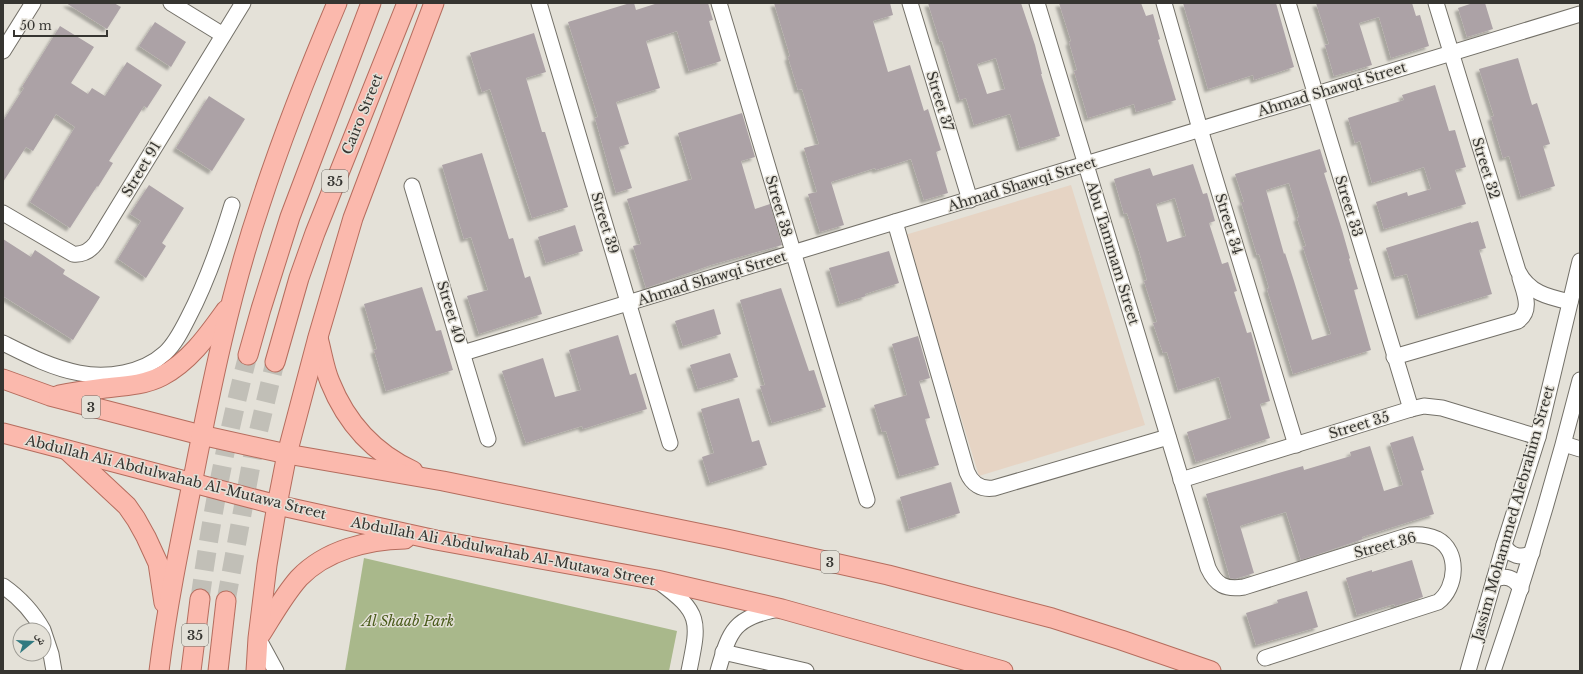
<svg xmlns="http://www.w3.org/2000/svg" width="1583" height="674" font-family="'Libre Baskerville','Noto Naskh Arabic',serif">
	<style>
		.education { fill: #e6d4c4 }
		.green { fill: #a9b88b }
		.building { fill: #aca2a6; fill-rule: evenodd; filter: url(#shadow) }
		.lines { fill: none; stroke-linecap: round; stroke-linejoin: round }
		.major-tunnel { stroke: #c1bfb7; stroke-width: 19; stroke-dasharray: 19 10; stroke-linecap: butt }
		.minor-casing { stroke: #737068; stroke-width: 17 }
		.major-casing { stroke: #b56d5e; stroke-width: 21 }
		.minor { stroke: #fff; stroke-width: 15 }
		.major { stroke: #fbb9ad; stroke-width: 19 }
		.labels { text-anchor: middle; stroke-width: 3; stroke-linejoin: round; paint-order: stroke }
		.shield { fill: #e4e1d8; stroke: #6a6963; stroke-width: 1 }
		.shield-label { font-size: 13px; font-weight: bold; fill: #363531 }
		.street-label { font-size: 14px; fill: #363531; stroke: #e4e1d8 }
		.park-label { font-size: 14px; font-style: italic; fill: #4a5b1b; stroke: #e4e1d8 }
	</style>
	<defs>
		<filter id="shadow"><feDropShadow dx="-3.5" dy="3.5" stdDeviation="1" flood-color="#0004"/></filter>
	</defs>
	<rect width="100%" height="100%" fill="#e4e1d8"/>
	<path class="education" d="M1071,185L1145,425L979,476L905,235Z"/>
	<path class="green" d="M364,558L677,631L669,671H345Z"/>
	<g class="building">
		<path d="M66,3H114L121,7L107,29Z"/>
		<path d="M630,3H634L636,10L658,3H708L713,20L709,21L721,61L689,71L677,31L646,41L660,88L616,102L629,144L619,147L632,188L616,193L595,118L598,117L568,22Z"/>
		<path d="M774,3H890L893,15L873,21L888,72L910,65L924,111L928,109L941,150L936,152L948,193L924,200L911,159L876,170L875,168L831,182L844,225L820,232L808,194L817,192L804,148L819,144L802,89L798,90L788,57L790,56Z"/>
		<path d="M928,3H1021L1035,45L1042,74H1041L1060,136L1020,148L1010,114L974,125L966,98L960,100L942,41L940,42ZM996,58L1005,89L987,94L977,64Z"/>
		<path d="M1059,3H1141L1146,16L1153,14L1160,39L1158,40L1176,100L1136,112L1134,104L1088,118L1074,71L1077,70L1069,42L1071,41Z"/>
		<path d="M1183,3H1276L1294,67L1254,80L1253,75L1208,89Z"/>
		<path d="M1316,3H1412L1416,16L1420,15L1429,46L1391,58L1379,17L1359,23L1372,65L1334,76L1325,45L1329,44Z"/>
		<path d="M1473,3H1485L1493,29L1467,37L1458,8Z"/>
		<path d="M155,22L186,42L171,67L139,46Z"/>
		<path d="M60,26L94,47L71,83L88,94L92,88L105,96L127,62L162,85L147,108L144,106L109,161L113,163L98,187L97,186L70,228L30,202L75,127L56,114L33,151L26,147L3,182V121L24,88L22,87Z"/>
		<path d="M534,33L546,72L526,78L542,132H545L568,207L532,218L490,89L482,92L470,53Z"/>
		<path d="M1518,58L1532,105L1537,103L1550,144L1543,146L1555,186L1521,197L1509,156L1503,158L1491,117L1494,116L1479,69Z"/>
		<path d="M1435,85L1449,131L1455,130L1466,167L1455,170L1466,204L1384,229L1376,202L1407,192L1408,196L1431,189L1424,167L1372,183L1360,141L1355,143L1348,118L1404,100L1402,95Z"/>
		<path d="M209,96L245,119L212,171L176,148Z"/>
		<path d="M742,113L755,157L741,161L755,209L770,204L782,245L711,265L646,288L633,246L641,244L627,199L692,179L678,133Z"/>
		<path d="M1320,149L1327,172L1324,173L1342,230L1350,258L1349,259L1358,289L1354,290L1371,350L1293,374L1267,289L1269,288L1259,254L1257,255L1241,202H1244L1235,174ZM1289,183L1299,217L1297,218L1306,246L1303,247L1331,334L1312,340L1294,281L1285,253L1284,254L1266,190Z"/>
		<path d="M482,153L509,239L513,238L525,278L530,276L542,314L479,334L467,296L488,290L471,237L464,239L442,165Z"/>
		<path d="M1193,164L1203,194L1207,193L1215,221L1209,223L1222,264L1228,262L1237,291L1234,292L1247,333L1251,332L1270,401L1260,404L1270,438L1196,462L1187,432L1231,418L1219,377L1178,390L1167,352L1163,353L1153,323L1157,322L1144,281L1147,280L1139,251L1127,213L1124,214L1114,179L1150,168L1153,176ZM1175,198L1186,236L1167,242L1156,204Z"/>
		<path d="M149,185L184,208L162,243L166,246L146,278L118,259L141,221L130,214Z"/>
		<path d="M1478,221L1486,248L1479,250L1492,294L1419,316L1407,274L1395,277L1386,248L1471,222V223Z"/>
		<path d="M575,225L583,251L546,263L538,237Z"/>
		<path d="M3,239L31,257L35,250L65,270L63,274L100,297L73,340L3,296Z"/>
		<path d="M889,251L899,283L865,294L866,296L840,304L829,268Z"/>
		<path d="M422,287L436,331L441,330L453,370L386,391L374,350L377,349L364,304Z"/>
		<path d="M781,288L809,371L814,370L826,407L772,423L760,386L765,385L740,300Z"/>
		<path d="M714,309L721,334L683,346L675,321Z"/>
		<path d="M618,335L630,375L636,373L647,409L583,429L582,426L526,443L502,371L543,358L555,397L581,390L569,350Z"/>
		<path d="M918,336L930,378L919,381L930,418L925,419L939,465L900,476L886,431L882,432L874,405L907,395L892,344Z"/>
		<path d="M730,353L738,377L698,389L690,365Z"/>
		<path d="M739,398L752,442L759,440L767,465L710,483L702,457L714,453L701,409Z"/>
		<path d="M1413,436L1424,470L1421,471L1434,514L1362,537L1363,539L1301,560L1286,512L1246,524L1240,526L1254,573L1235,579L1230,578L1206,494L1303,466L1304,470L1351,456L1350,452L1370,446L1384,491L1403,485L1390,443Z"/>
		<path d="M951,482L960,513L909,529L900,497Z"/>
		<path d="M1412,560L1423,597L1395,606L1394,604L1357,615L1346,578L1372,570V572Z"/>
		<path d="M1307,591L1318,627L1256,645L1246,613L1278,603L1277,600Z"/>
	</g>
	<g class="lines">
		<g class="major-tunnel">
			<path d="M200,599C211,516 227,436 248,355"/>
			<path d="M226,601L253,454L275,362"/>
		</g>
		<defs>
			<g id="minor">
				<path d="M171,3L223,35"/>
				<path d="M539,3L670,443"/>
				<path d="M719,3L867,500"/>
				<path d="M910,3L970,200"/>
				<path d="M1037,3L1208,568C1216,585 1225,590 1244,587L1410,535C1419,534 1428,535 1437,539C1460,551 1457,588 1438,602L1265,658"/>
				<path d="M1164,3L1200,129L1296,445"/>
				<path d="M1288,3L1411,409"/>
				<path d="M1436,3L1518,271C1529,293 1548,297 1570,302"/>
				<path d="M3,51L33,3"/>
				<path d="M412,186L488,439"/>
				<path d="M3,213L73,254C83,255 90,251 96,243L243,3"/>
				<path d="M895,222L967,472C972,484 981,490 994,488L1168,437"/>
				<path d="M3,343C27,355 52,368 79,373C107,379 143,373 165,353C175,344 182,330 188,318C207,282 220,244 232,205"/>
				<path d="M463,353L1580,14"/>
				<path d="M1394,357L1518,321C1533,310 1524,292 1520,278"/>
				<path d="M1564,444L1580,449"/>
				<path d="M1181,480L1411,409L1424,406L1442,408L1538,437"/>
				<path d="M1504,545C1510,556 1521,559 1532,553"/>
				<path d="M1494,580C1505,574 1515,578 1521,589"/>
				<path d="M659,582C702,613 699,622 689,671"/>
				<path d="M3,586C20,598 33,612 43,630"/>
				<path d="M44,633L51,654L54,671"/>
				<path d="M258,638L276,671"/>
				<path d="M723,652L806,671"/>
				<path d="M718,671C730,629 734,618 779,609"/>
				<path d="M1468,671L1504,545L1538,437L1580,261"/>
				<path d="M1493,671C1526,575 1555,479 1580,380"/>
			</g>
			<g id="major">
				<path d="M318,338C322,352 324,368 330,382C346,422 374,453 413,471"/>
				<path d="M248,355L261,309L290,217L371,3"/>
				<path d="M275,362L299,278L315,233L407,3"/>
				<path d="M3,379L50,396L201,435L287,454L443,481L727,539L888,575L1052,618L1121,640L1211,671"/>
				<path d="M59,395C75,392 90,390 105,388C124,386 145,385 162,376C190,361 208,335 226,310"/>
				<path d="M3,433L277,505L436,540L657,580L782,609L1003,671"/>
				<path d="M68,451L127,506L136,519L146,537L158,563L164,603"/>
				<path d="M261,634C273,615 284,595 299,578C326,550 367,540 405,539"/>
				<path d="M159,671C167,606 180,543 193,479C211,387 230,294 260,205C282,137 309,69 337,3"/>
				<path d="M191,671L200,599"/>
				<path d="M218,671L226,601"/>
				<path d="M256,671L258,638L267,565L277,505L287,454L318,337L353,218L434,3"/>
			</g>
		</defs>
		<use href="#minor" class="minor-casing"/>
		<use href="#major" class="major-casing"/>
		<use href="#minor" class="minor"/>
		<use href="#major" class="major"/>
	</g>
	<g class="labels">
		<g class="shield">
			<rect x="322" y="170" width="26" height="22" rx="3"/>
			<rect x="82" y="396" width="18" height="22" rx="3"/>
			<rect x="821" y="551" width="18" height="22" rx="3"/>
			<rect x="182" y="624" width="26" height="22" rx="3"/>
		</g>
		<g class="shield-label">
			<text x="335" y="186">35</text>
			<text x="91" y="412">3</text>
			<text x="830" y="567">3</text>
			<text x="195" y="640">35</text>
		</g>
		<g class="street-label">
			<text transform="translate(1332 89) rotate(-17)" y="5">Ahmad Shawqi Street</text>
			<text transform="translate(940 101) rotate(73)" y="5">Street 37</text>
			<text transform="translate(362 114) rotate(-68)" y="5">Cairo Street</text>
			<text transform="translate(1486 168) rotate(73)" y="5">Street 32</text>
			<text transform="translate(141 169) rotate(-59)" y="5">Street 91</text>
			<text transform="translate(1022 184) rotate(-17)" y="5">Ahmad Shawqi Street</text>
			<text transform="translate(779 206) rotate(74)" y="5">Street 38</text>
			<text transform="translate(1349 206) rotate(73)" y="5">Street 33</text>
			<text transform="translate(605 223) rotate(73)" y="5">Street 39</text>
			<text transform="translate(1229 224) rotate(73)" y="5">Street 34</text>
			<text transform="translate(1113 253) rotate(73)" y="5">Abu Tammam Street</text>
			<text transform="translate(712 278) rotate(-17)" y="5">Ahmad Shawqi Street</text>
			<text transform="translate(451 312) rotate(73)" y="5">Street 40</text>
			<text transform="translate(1359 425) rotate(-17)" y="5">Street 35</text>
			<text transform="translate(176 477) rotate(14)" y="5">Abdullah Ali Abdulwahab Al-Mutawa Street</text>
			<text transform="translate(1513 513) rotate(-74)" y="5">Jassim Mohammed Alebrahim Street</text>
			<text transform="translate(1385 545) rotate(-15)" y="5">Street 36</text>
			<text transform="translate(503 551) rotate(11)" y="5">Abdullah Ali Abdulwahab Al-Mutawa Street</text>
		</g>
		<g class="park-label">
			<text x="408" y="626">Al Shaab Park</text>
		</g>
	</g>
	<rect width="1583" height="674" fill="none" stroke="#363531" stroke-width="8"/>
	<g transform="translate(32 642) rotate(72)"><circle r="19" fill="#e4e1d8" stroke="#9e9c95"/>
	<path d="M0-3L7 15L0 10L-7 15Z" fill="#307980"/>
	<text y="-6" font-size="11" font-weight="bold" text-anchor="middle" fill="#363531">ش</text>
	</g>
	<path d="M14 30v6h93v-6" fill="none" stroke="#363531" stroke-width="2"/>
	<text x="20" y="30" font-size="12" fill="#363531" stroke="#e4e1d8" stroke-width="3" paint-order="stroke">50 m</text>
</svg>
